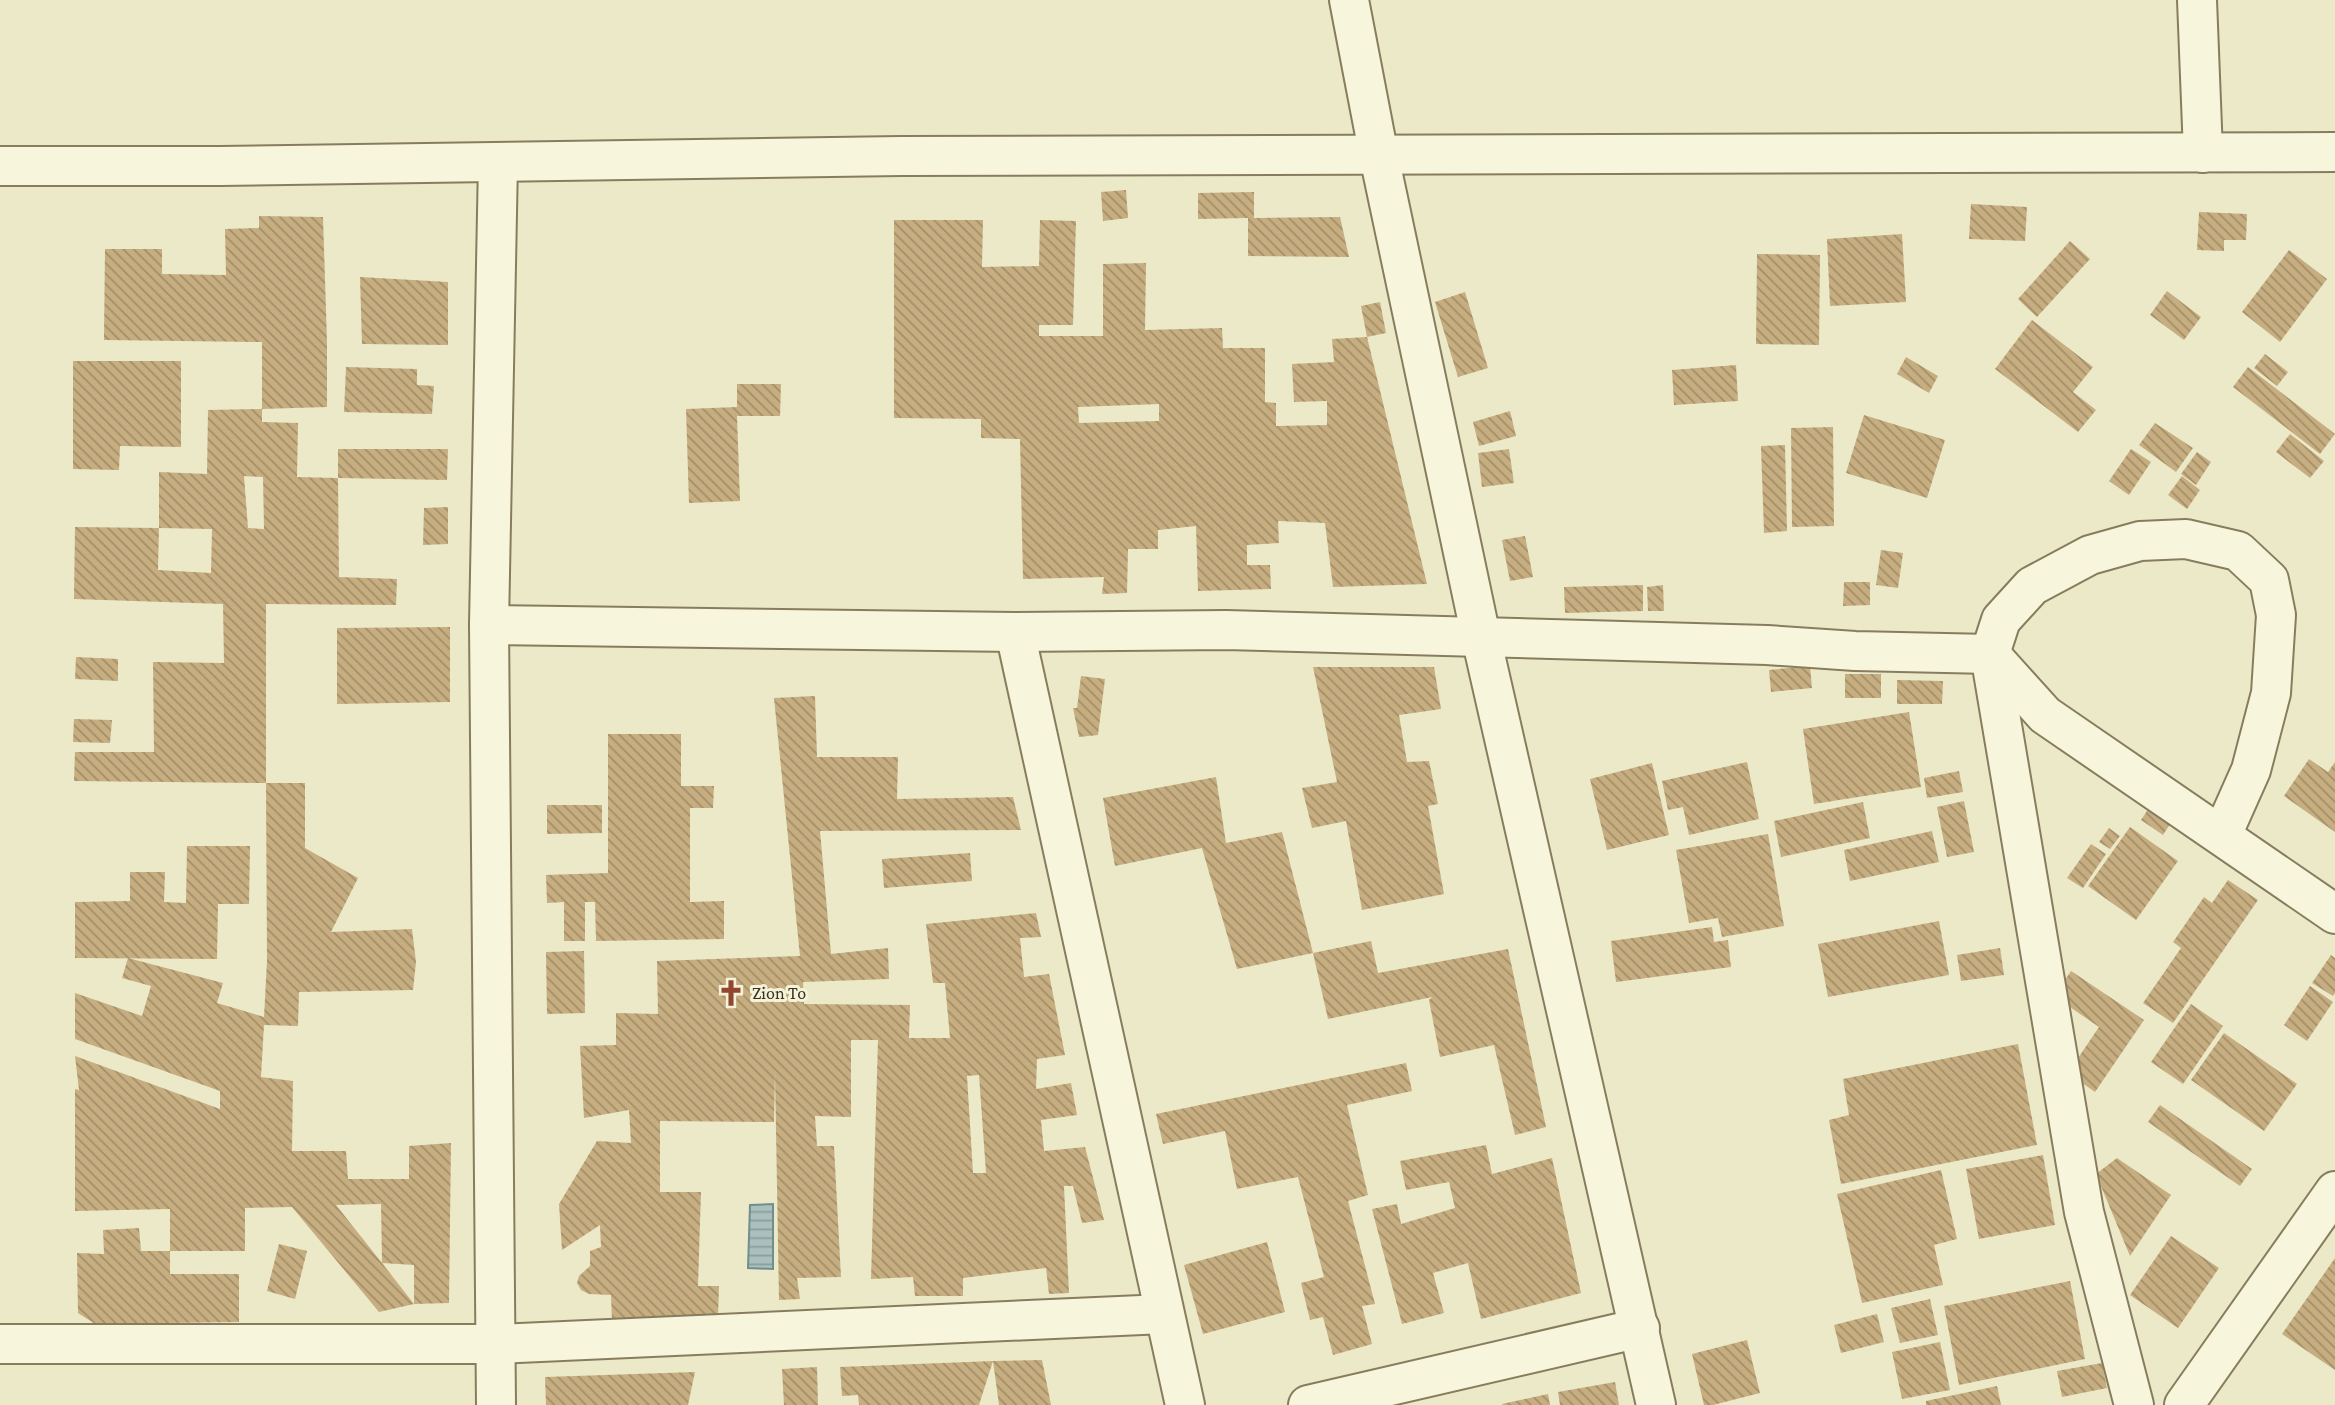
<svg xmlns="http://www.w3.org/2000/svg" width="2335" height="1405" font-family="'Crimson Pro',serif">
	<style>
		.water { fill: url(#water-rules); stroke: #708e8d; stroke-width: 2 }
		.building { fill: url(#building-back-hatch); fill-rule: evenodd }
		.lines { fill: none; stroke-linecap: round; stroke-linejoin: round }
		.minor-casing { stroke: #877d5e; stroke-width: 42 }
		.minor { stroke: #f7f5db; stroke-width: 38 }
		.labels { text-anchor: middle; stroke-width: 6; stroke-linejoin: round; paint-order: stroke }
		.poi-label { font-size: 18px; fill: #383121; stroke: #f4f2d7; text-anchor: start }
	</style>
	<defs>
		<pattern id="water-rules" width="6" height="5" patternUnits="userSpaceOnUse" patternTransform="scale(1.75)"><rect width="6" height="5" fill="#a9c0be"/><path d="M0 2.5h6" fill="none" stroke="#8b9d9a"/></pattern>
		<pattern id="building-back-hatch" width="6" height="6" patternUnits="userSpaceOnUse" patternTransform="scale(1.75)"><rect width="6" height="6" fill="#c7ae81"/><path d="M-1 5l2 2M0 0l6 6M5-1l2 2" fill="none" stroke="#a38e69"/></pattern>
	</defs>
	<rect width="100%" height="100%" fill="#ece9c8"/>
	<path class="water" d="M773,1204V1269L748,1268L750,1205Z"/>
	<g class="building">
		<path d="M1126,190L1128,218L1103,221L1101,192Z"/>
		<path d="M1254,192V218L1340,217L1349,257L1248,256V218L1198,219V193Z"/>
		<path d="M1971,204L2027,207L2025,241L1969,239Z"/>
		<path d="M2199,212L2247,214L2246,240H2224V251L2197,250Z"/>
		<path d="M259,216L323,217L327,342V407L262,409V422L298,423L297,477L338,478L339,577L397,579L396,605L266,604V783H305V848L358,878L331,932L412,929L416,962L413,990L299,992L298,1026L264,1025L261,1077L293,1081L292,1151H346L348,1179H409V1146L451,1143L449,1303L414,1304V1265L382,1263L414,1304L379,1312L292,1207L245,1208V1251H170V1209L75,1211V1089L79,1090L75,1056L220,1109V1091L75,1039V993L142,1016L151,986L122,978L128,958L223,983L217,1003L264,1017L267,961L266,783L74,781L75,752H154L153,662L224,663L223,604L74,599L75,527L159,528L158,570L211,573L212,529L159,528V472L207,474L208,410L262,409V342L104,340L105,249H162V274L226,275L225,229L259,228ZM244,476L263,477L264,529L248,528ZM381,1204L382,1263L336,1205Z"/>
		<path d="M894,220H983L982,267L1039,266L1040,220L1076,221L1073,325H1039V336H1103V264L1146,263L1145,330L1222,328L1223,348H1265V402L1276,403V426L1327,425V401L1294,402L1292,364L1334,362L1332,339L1367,337L1361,306L1380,302L1386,333L1367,337L1427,584L1333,587L1325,523L1278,521L1279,543L1247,545V565H1270L1271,589L1198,591L1196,526L1158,530V549H1128L1127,593L1102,594L1104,577L1023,579L1020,439L981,438V419L894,418ZM1159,404V421L1079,423L1078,407Z"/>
		<path d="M1902,234L1906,302L1830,306L1827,239Z"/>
		<path d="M2070,241L2090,259L2037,317L2018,299Z"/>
		<path d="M2289,250L2327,279L2280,342L2242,312Z"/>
		<path d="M1757,254L1820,255L1819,345L1756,344Z"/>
		<path d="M360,277L448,282V345L362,344Z"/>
		<path d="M2167,291L2201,317L2184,340L2150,315Z"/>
		<path d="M1465,292L1488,368L1458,377L1435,302Z"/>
		<path d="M2032,320L2093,367L2073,392L2096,410L2078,432L1995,369Z"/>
		<path d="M2265,354L2288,372L2277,386L2254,368Z"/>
		<path d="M1906,357L1938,376L1929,393L1897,374Z"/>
		<path d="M73,361H181V447L120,446L119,470L73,469Z"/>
		<path d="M1736,365L1738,401L1674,405L1672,370Z"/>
		<path d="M346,367L417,369V385L434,386L432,414L344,412Z"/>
		<path d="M2248,367L2335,434L2320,454L2233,387Z"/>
		<path d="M737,384H781L780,416H737L740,501L689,503L686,409L737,407Z"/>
		<path d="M1510,411L1516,436L1479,446L1473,422Z"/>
		<path d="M1864,415L1945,440L1927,498L1846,473Z"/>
		<path d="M2155,423L2193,448L2176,472L2139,445Z"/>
		<path d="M1833,427L1834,526L1792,527L1791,428Z"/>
		<path d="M2290,434L2324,461L2310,478L2276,452Z"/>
		<path d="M1785,445L1787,531L1764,533L1761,446Z"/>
		<path d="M338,449H448L447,480L338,478Z"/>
		<path d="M1509,449L1514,483L1482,487L1478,453Z"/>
		<path d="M2131,449L2151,462L2129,495L2109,481Z"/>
		<path d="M2197,452L2211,462L2196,485L2181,474Z"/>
		<path d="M2182,476L2200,490L2187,509L2168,495Z"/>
		<path d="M448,507V544L423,545L424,508Z"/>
		<path d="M1525,536L1533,577L1510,581L1502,540Z"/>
		<path d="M1881,550L1903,553L1898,588L1876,585Z"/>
		<path d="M1844,582H1870V605L1843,606Z"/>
		<path d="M1643,585V611L1565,613L1564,587Z"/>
		<path d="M1663,585L1664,611H1648L1647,587Z"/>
		<path d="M450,627V702L337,704V628Z"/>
		<path d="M76,657L118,659V681L75,679Z"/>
		<path d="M1810,666L1812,688L1771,692L1769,670Z"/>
		<path d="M1313,667H1434L1441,709L1399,715L1407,762L1429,761L1438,804L1428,806L1444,894L1362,910L1346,821L1312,828L1302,788L1337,782Z"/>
		<rect x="1845" y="674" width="36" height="24"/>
		<path d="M1081,676L1105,679L1098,735L1079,737L1073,708H1077Z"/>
		<path d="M1897,680L1943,681L1942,704H1897Z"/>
		<path d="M815,696L817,757H898L897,799L1013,797L1021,830L820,831L831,954L888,948L889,979L803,982L804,1004L910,1005L909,1038H950L945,983H933L926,924L1036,913L1041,937L1020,938L1024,977L1049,974L1065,1055L1037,1059L1036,1089L1071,1083L1077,1115L1041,1120L1044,1151L1085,1147L1104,1220L1082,1223L1073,1186H1064L1069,1293L1049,1294L1046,1268L963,1278V1296H915L913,1277L871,1279L878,1040H851V1117L815,1116L817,1146H834L841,1277L797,1278L800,1299L779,1300L775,1073L774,1122L660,1121V1192H701L698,1286H719L718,1318L612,1321L611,1295L589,1294L581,1290L577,1283L579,1276L590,1266V1251L601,1247L600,1225L562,1250L559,1204L597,1141L631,1143L629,1110L584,1118L580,1046L616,1045V1013L658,1014L657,961L800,956L774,698ZM979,1075L986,1173H973L967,1076Z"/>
		<path d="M1909,712L1921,787L1814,804L1803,729Z"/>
		<path d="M74,719L112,720L110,743L73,742Z"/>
		<path d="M608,734H681V786H714L713,808H690V902L724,901V939L596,941L595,902H585V941H564V902L547,903L546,875L608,873Z"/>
		<path d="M2309,759L2328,772L2335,762V832L2284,796Z"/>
		<path d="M1747,762L1759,819L1689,835L1683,807L1668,810L1662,781Z"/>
		<path d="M1652,763L1669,835L1607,850L1590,779Z"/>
		<path d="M1959,771L1963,792L1927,798L1924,778Z"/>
		<path d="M1216,777L1226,843L1282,832L1313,953L1371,941L1378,973L1508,949L1546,1127L1515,1135L1494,1045L1440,1057L1429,1000L1432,997L1328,1019L1313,953L1237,969L1202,848L1115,866L1103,798Z"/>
		<path d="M1964,801L1974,852L1947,857L1937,807Z"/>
		<path d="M1863,802L1870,838L1781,857L1774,821Z"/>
		<path d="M2153,802L2174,818L2163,835L2141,820Z"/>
		<path d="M547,805H602V833L547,834Z"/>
		<path d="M2130,827L2178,861L2136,920L2088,886Z"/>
		<path d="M2109,828L2120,836L2110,849L2099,842Z"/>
		<path d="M1932,831L1939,862L1850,881L1844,850Z"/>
		<path d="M1768,834L1784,926L1722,937L1718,918L1689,923L1676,850Z"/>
		<path d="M2091,844L2106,854L2083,888L2067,878Z"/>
		<path d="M187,846H250L249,904H218L217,959L75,958V902L130,901V872H165L164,902L186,903Z"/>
		<path d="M970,853L972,881L884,888L882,859Z"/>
		<path d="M2228,880L2258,900L2173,1023L2143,1003L2181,948L2173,942L2204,897L2212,903Z"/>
		<path d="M1939,921L1949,975L1828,997L1818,944Z"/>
		<path d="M1712,927L1714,942L1728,940L1731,967L1616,982L1611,941Z"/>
		<path d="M2000,948L2004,975L1961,981L1957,955Z"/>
		<path d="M584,951L585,1013L547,1014L546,952Z"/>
		<path d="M2331,955L2335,958V993L2333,996L2312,983Z"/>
		<path d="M2071,971L2144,1020L2095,1092L2068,1073L2099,1027L2054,996Z"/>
		<path d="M2310,986L2333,1002L2307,1041L2284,1025Z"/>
		<path d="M2191,1004L2223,1026L2183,1084L2151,1062Z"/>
		<path d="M2224,1033L2297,1084L2264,1131L2191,1080Z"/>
		<path d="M2018,1044L2037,1145L1841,1184L1829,1120L1849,1115L1843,1079Z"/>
		<path d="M1406,1063L1412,1091L1347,1105L1368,1195L1348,1201L1375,1304L1362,1306L1372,1344L1333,1355L1323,1317L1310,1320L1301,1283L1324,1277L1298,1177L1237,1189L1225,1131L1163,1144L1156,1114Z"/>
		<path d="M2160,1105L2252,1169L2240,1186L2148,1122Z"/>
		<path d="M1486,1145L1492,1174L1552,1158L1581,1293L1481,1319L1468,1263L1433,1273L1444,1313L1402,1324L1372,1209L1397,1204L1401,1224L1455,1208L1449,1182L1406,1190L1400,1161Z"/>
		<path d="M2043,1155L2055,1225L1979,1239L1966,1169Z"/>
		<path d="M2117,1158L2171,1195L2130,1256L2096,1174Z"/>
		<path d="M1941,1170L1957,1239L1934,1245L1943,1285L1862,1303L1837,1194Z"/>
		<path d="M139,1228L141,1251H170V1274H239V1322L95,1324L78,1313L77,1253L104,1254L103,1230Z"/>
		<path d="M2171,1236L2219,1268L2178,1328L2130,1295Z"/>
		<path d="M1267,1242L1285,1312L1203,1334L1184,1265Z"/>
		<path d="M279,1244L307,1251L295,1299L267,1291Z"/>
		<path d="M2335,1258V1370L2282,1334Z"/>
		<path d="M2070,1281L2085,1359L1959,1385L1944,1306Z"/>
		<path d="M1930,1299L1938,1335L1900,1343L1891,1308Z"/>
		<path d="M1877,1314L1884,1342L1841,1353L1834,1325Z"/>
		<path d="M1747,1340L1760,1393L1713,1405H1704L1692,1354Z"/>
		<path d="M1940,1342L1950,1390L1902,1399L1892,1352Z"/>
		<path d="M1042,1360L1051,1405H999L993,1361Z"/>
		<path d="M993,1361L979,1405H859L858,1395L842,1396L840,1367Z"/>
		<path d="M2102,1363L2107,1388L2062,1397L2057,1371Z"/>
		<path d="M817,1367L818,1405H784L782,1369Z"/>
		<path d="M695,1372L688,1405H546L545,1377Z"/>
		<path d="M1615,1382L1619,1405H1560L1558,1392Z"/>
		<path d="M1997,1386L2001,1405H1926V1401Z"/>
		<path d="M1548,1394L1550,1405H1503L1502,1404Z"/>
	</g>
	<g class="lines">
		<defs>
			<g id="minor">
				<path d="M1349,0L1379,156L1481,637L1656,1405"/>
				<path d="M2197,0L2203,153"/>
				<path d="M0,166H220L901,156L2335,152"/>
				<path d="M489,625L1015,632L1226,630L1767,645L1855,651L1990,654L2045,715L2335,914"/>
				<path d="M1015,632L1185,1405"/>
				<path d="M0,1344H495L1164,1314"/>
				<path d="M496,1405L489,625L498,162"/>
				<path d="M1308,1405L1640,1328"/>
				<path d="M2134,1405L2084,1212L1990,654L2001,620L2032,586L2090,555L2140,541L2186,539L2238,551L2269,580L2276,615L2271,693L2251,770L2222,835"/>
				<path d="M2184,1405L2335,1191"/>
			</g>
		</defs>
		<use href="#minor" class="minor-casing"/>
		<use href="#minor" class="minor"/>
	</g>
	<defs>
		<symbol id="church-bare" viewBox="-9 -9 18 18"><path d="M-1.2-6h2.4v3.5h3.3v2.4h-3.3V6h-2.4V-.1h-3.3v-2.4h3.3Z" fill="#924632" stroke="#f4f2d7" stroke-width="2.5" paint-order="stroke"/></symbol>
	</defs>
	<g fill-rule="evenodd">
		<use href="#church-bare" x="712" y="974" width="38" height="38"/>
	</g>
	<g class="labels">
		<g class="poi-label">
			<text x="752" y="999">Zion To</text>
		</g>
	</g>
</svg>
